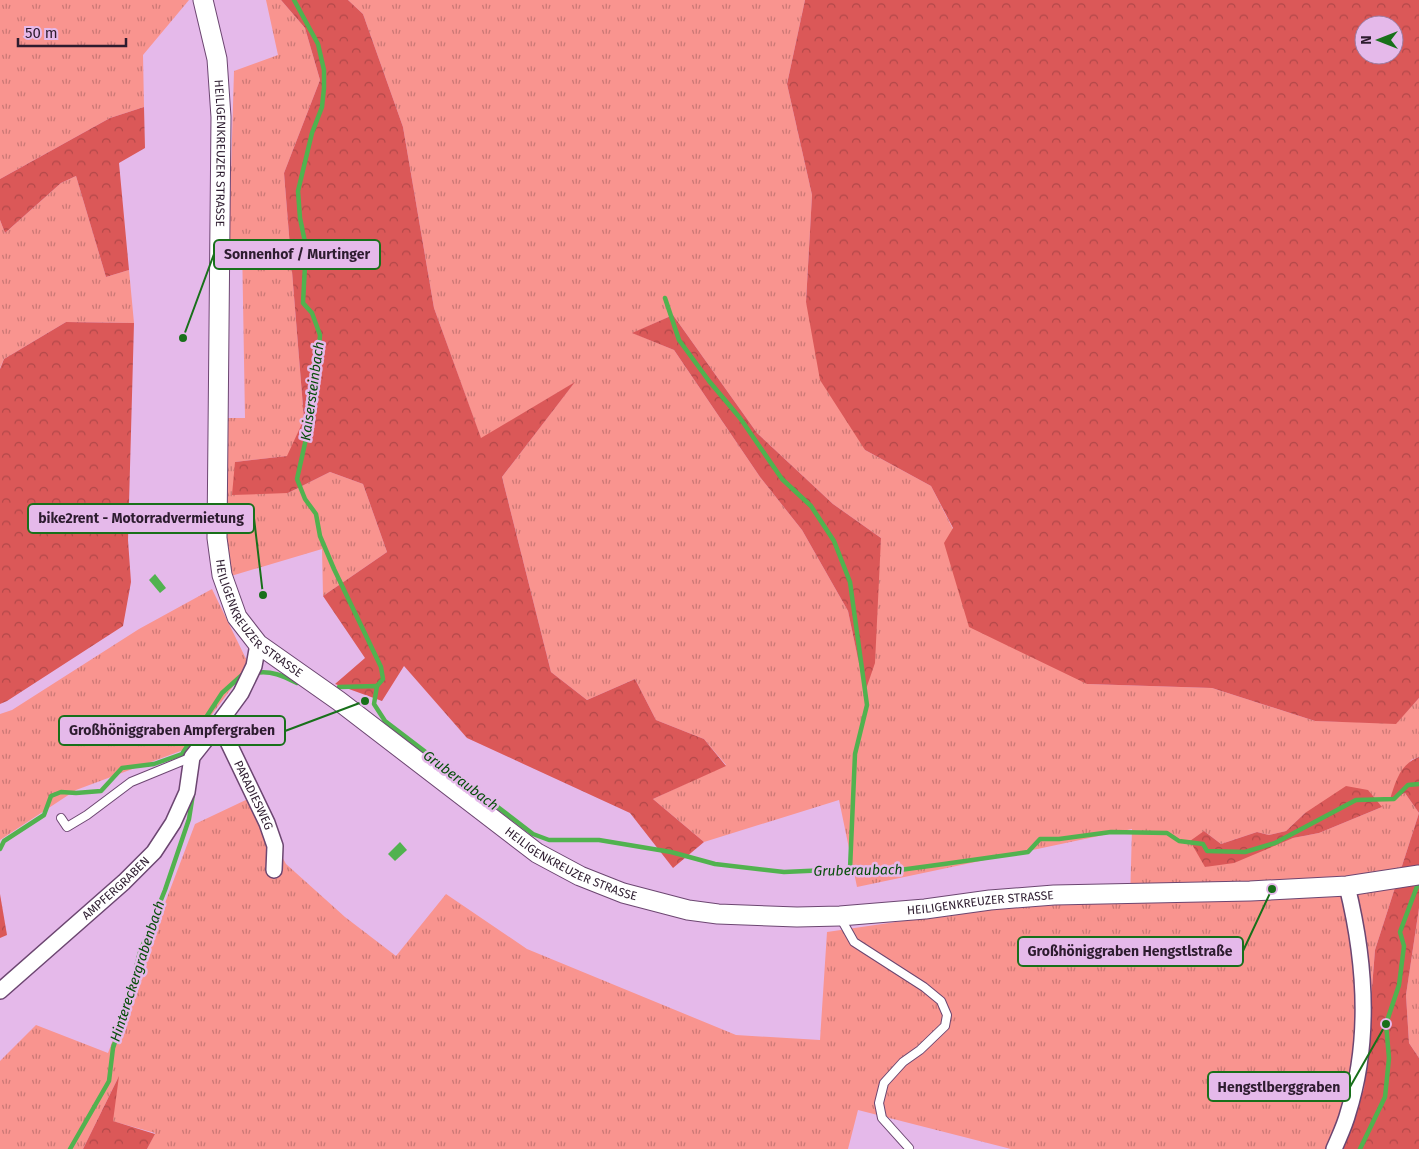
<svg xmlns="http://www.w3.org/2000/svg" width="1419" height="1149" font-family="'Fira Sans',sans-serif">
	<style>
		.grass { fill: url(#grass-tufts); fill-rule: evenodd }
		.forest { fill: url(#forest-crowns); fill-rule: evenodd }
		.water { fill: #51b24f }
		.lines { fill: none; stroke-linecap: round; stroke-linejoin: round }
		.stream { stroke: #51b24f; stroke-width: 4.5 }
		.service-casing { stroke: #6c4671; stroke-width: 10 }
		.minor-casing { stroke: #6c4671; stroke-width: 18 }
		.tertiary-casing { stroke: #6c4671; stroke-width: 21 }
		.service { stroke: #fff; stroke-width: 8 }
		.minor { stroke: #fff; stroke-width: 15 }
		.tertiary { stroke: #fff; stroke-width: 19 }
		.labels { text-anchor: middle; stroke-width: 5; stroke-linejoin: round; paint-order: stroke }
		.street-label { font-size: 12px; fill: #2d1c2f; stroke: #e5b9ea }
		.water-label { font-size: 14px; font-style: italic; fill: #074e0b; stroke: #e5b9ea }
		.leader { fill: none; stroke: #18701a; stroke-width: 2 }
		.callout-dot { fill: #18701a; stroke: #e5b9ea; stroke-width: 2 }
		.callout { fill: #e5b9ea; stroke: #18701a; stroke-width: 2 }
		.callout-label { font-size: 14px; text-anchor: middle; font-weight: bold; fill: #2d1c2f }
	</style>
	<defs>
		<pattern id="grass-tufts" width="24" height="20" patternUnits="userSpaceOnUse" patternTransform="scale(1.25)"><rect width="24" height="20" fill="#f9948f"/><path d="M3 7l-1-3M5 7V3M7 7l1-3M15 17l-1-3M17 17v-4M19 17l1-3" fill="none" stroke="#ca7875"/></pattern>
		<pattern id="forest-crowns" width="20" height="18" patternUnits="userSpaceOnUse" patternTransform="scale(1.25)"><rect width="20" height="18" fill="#db5858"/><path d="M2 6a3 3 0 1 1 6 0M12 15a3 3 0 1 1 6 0" fill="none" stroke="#b24849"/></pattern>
	</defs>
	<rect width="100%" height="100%" fill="#e5b9ea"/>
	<g class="grass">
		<path d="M0,0H189L143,55L144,107L110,118L0,179Z"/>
		<path d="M266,0H281L305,28L320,80L284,173L304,419L288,456L235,462L288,493L330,472L363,484L387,552L323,596L322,549L231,576L226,539L223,418H245L242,243L229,241L234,71L278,55Z"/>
		<path d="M348,0H805L787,84L812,195L806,302L865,450L931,486L953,529L1087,684L1212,688L1315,721L1396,723L1419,698V757L1411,760L1390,798L1405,793L1419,813L1375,950L1364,1089L1341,1149H1011L858,1110L848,1149H147L155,1133L112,1121L118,1078L83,1149H0V1061L36,1025L108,1053L195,824L250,798L286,864L345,917L396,956L446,894L527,949L736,1035L820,1040L827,932L985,909L1130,901L1132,829L857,887L839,800L704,842L653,799L726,765L704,739L656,720L635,679L587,700L551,672L502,477L574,383L481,439L434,308L403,127L363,14ZM673,315L757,433L833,504L881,538L865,691L848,611L802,530L760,477L674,350L633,333ZM1382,807L1319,833L1293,838L1205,867L1204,831L1221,844L1257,832L1269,835L1286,831L1305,813Z"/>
		<path d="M76,176L106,277L129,270L134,323L66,322L4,359L0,368V220L5,233L61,183Z"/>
		<path d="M212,589L249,665L186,749L76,790L0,840V714L12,710L139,629Z"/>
		<path d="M1419,908V1058L1409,1043L1406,995Z"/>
	</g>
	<g class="forest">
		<path d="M281,0H348L363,14L403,127L434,308L481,438L575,382L502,477L551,672L587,700L635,679L656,720L704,739L726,766L653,799L704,842L673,868L630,813L467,738L404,666L382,701L335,684L365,658L323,596L387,552L363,484L330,472L288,493L232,495L235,462L287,456L304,419L284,173L320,80L305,28Z"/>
		<path d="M805,0H1419V698L1396,724L1315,721L1212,688L1087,684L969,627L944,543L953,528L931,486L865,450L820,380L806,302L812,195L787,84ZM1364,25H1394V55H1364Z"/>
		<path d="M144,107L145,148L119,163L129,270L106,277L76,176L61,183L5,233L0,220V179L110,118Z"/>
		<path d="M673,315L757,433L833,504L881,538L875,663L865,692L848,611L802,530L760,477L674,350L632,333Z"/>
		<path d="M66,322L134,323L128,540L131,582L123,626L7,701L0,704V369L4,359Z"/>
		<path d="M1419,757V908L1406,995L1409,1043L1419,1058V1149H1341L1364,1089L1375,950L1419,813L1405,793L1390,799C1396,781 1400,764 1419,757Z"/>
		<path d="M1346,786L1368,790L1382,807L1319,833L1293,838L1234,863L1205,867L1190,841L1204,831L1221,844L1257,832L1269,835L1286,831L1305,813Z"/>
		<path d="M0,894L7,935L0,938Z"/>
		<path d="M119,1076L113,1121L155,1134L147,1149H83Z"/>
	</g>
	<g class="water">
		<path d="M155,574L166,588L160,593L149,580Z"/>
		<path d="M400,842L407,850L395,861L388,854Z"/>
	</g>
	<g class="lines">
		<g class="stream">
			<path d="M294,0L318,44L324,70V88L322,107L312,133L298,191L300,218L306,247L303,303L312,313L320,335L319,348L315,358L312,378L310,421L297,479L305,499L316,514L320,536L334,569L381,667L383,679L377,686"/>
			<path d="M665,298L679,340L709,381L740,418L782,479L811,506L834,541L850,582L867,705L855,754L850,869"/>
			<path d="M255,673C271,670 283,676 297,683"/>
			<path d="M339,687L377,686L374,704L385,721L533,834L549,840H599L671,852L715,864L784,872L850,869L885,872L944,864L1028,852L1040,839H1059L1111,832L1167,833L1179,841L1203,844L1207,851L1245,852L1275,843L1356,800L1394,799L1408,785L1419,784"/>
			<path d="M0,849L4,841L44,815L51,796L61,792L76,793L101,791L122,768L154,764L182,754L222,693L242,675L245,674"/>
			<path d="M70,1149L109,1081L113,1048L122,1021L140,952L165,890L189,819L193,794"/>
			<path d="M1360,1149L1385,1097L1389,1058L1386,1024L1399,985L1404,946L1400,932L1419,881"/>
		</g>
		<defs>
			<g id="service">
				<path d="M61,818L67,827L87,815L131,782L192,757"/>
				<path d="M840,917L854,942L924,987L941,1001L947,1015L945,1026L920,1050L903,1062L884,1083L879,1103L882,1118L909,1148"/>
			</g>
			<g id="minor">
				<path id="s1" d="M219,723L267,823L275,846L274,870"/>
				<path id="s2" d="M0,991L124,882L154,852L173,823L187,792L192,757L219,723L241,693L254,666L258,644"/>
				<path d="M1334,1149C1339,1137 1345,1125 1348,1113C1371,1040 1365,959 1347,886"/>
			</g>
			<g id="tertiary">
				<path id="s3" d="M203,0L217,59L221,117L217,538L222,575L237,617L258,644L339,701L537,853L580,876L623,893L688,910L718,914L797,917L840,916L925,909L990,900L1054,895L1250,891L1347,886L1419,875"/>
			</g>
		</defs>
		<use href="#service" class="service-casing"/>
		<use href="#minor" class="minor-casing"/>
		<use href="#tertiary" class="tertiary-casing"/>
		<use href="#service" class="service"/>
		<use href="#minor" class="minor"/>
		<use href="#tertiary" class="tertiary"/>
	</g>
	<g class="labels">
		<g class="street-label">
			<text dy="4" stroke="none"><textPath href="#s3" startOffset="155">HEILIGENKREUZER STRASSE</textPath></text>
			<text dy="4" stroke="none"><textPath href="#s3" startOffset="635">HEILIGENKREUZER STRASSE</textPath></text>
			<text dy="4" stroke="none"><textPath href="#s1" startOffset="80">PARADIESWEG</textPath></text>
			<text dy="4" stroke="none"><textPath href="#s3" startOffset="1040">HEILIGENKREUZER STRASSE</textPath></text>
			<text dy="4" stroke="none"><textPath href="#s2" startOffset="155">AMPFERGRABEN</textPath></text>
			<text dy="4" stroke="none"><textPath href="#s3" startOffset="1460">HEILIGENKREUZER STRASSE</textPath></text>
		</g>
		<g class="water-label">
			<text transform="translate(312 391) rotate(-82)" y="5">Kaisersteinbach</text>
			<text transform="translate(461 780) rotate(37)" y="5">Gruberaubach</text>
			<text transform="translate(858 870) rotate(-1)" y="5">Gruberaubach</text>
			<text transform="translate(137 971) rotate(-72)" y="5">Hintereckergrabenbach</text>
		</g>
	</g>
	<path class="leader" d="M183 338L214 254M263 595L254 518M365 701L285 731M1272 889L1243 951M1386 1024L1350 1087"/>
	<g class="callout-dot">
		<circle cx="183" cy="338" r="5"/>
		<circle cx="263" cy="595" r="5"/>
		<circle cx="365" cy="701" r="5"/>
		<circle cx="1272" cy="889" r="5"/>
		<circle cx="1386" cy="1024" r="5"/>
	</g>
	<g class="callout">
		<rect x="214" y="240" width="166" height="29" rx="5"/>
		<rect x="28" y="504" width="226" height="29" rx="5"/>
		<rect x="59" y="716" width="226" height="29" rx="5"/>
		<rect x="1018" y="937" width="225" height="29" rx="5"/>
		<rect x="1208" y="1072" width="142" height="29" rx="5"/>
	</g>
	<g class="callout-label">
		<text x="297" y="259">Sonnenhof / Murtinger</text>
		<text x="141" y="523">bike2rent - Motorradvermietung</text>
		<text x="172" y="735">Großhöniggraben Ampfergraben</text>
		<text x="1130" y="956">Großhöniggraben Hengstlstraße</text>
		<text x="1279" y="1092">Hengstlberggraben</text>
	</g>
	<g transform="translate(1379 40) rotate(270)"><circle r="24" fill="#e5b9ea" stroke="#9b7a9f"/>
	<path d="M0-4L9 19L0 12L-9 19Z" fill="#18701a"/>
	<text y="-8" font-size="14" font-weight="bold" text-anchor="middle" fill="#2d1c2f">N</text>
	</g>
	<path d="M18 38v8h108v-8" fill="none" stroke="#2d1c2f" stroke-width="2.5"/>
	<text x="25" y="38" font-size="15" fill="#2d1c2f" stroke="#e5b9ea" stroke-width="4" paint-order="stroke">50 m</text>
</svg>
